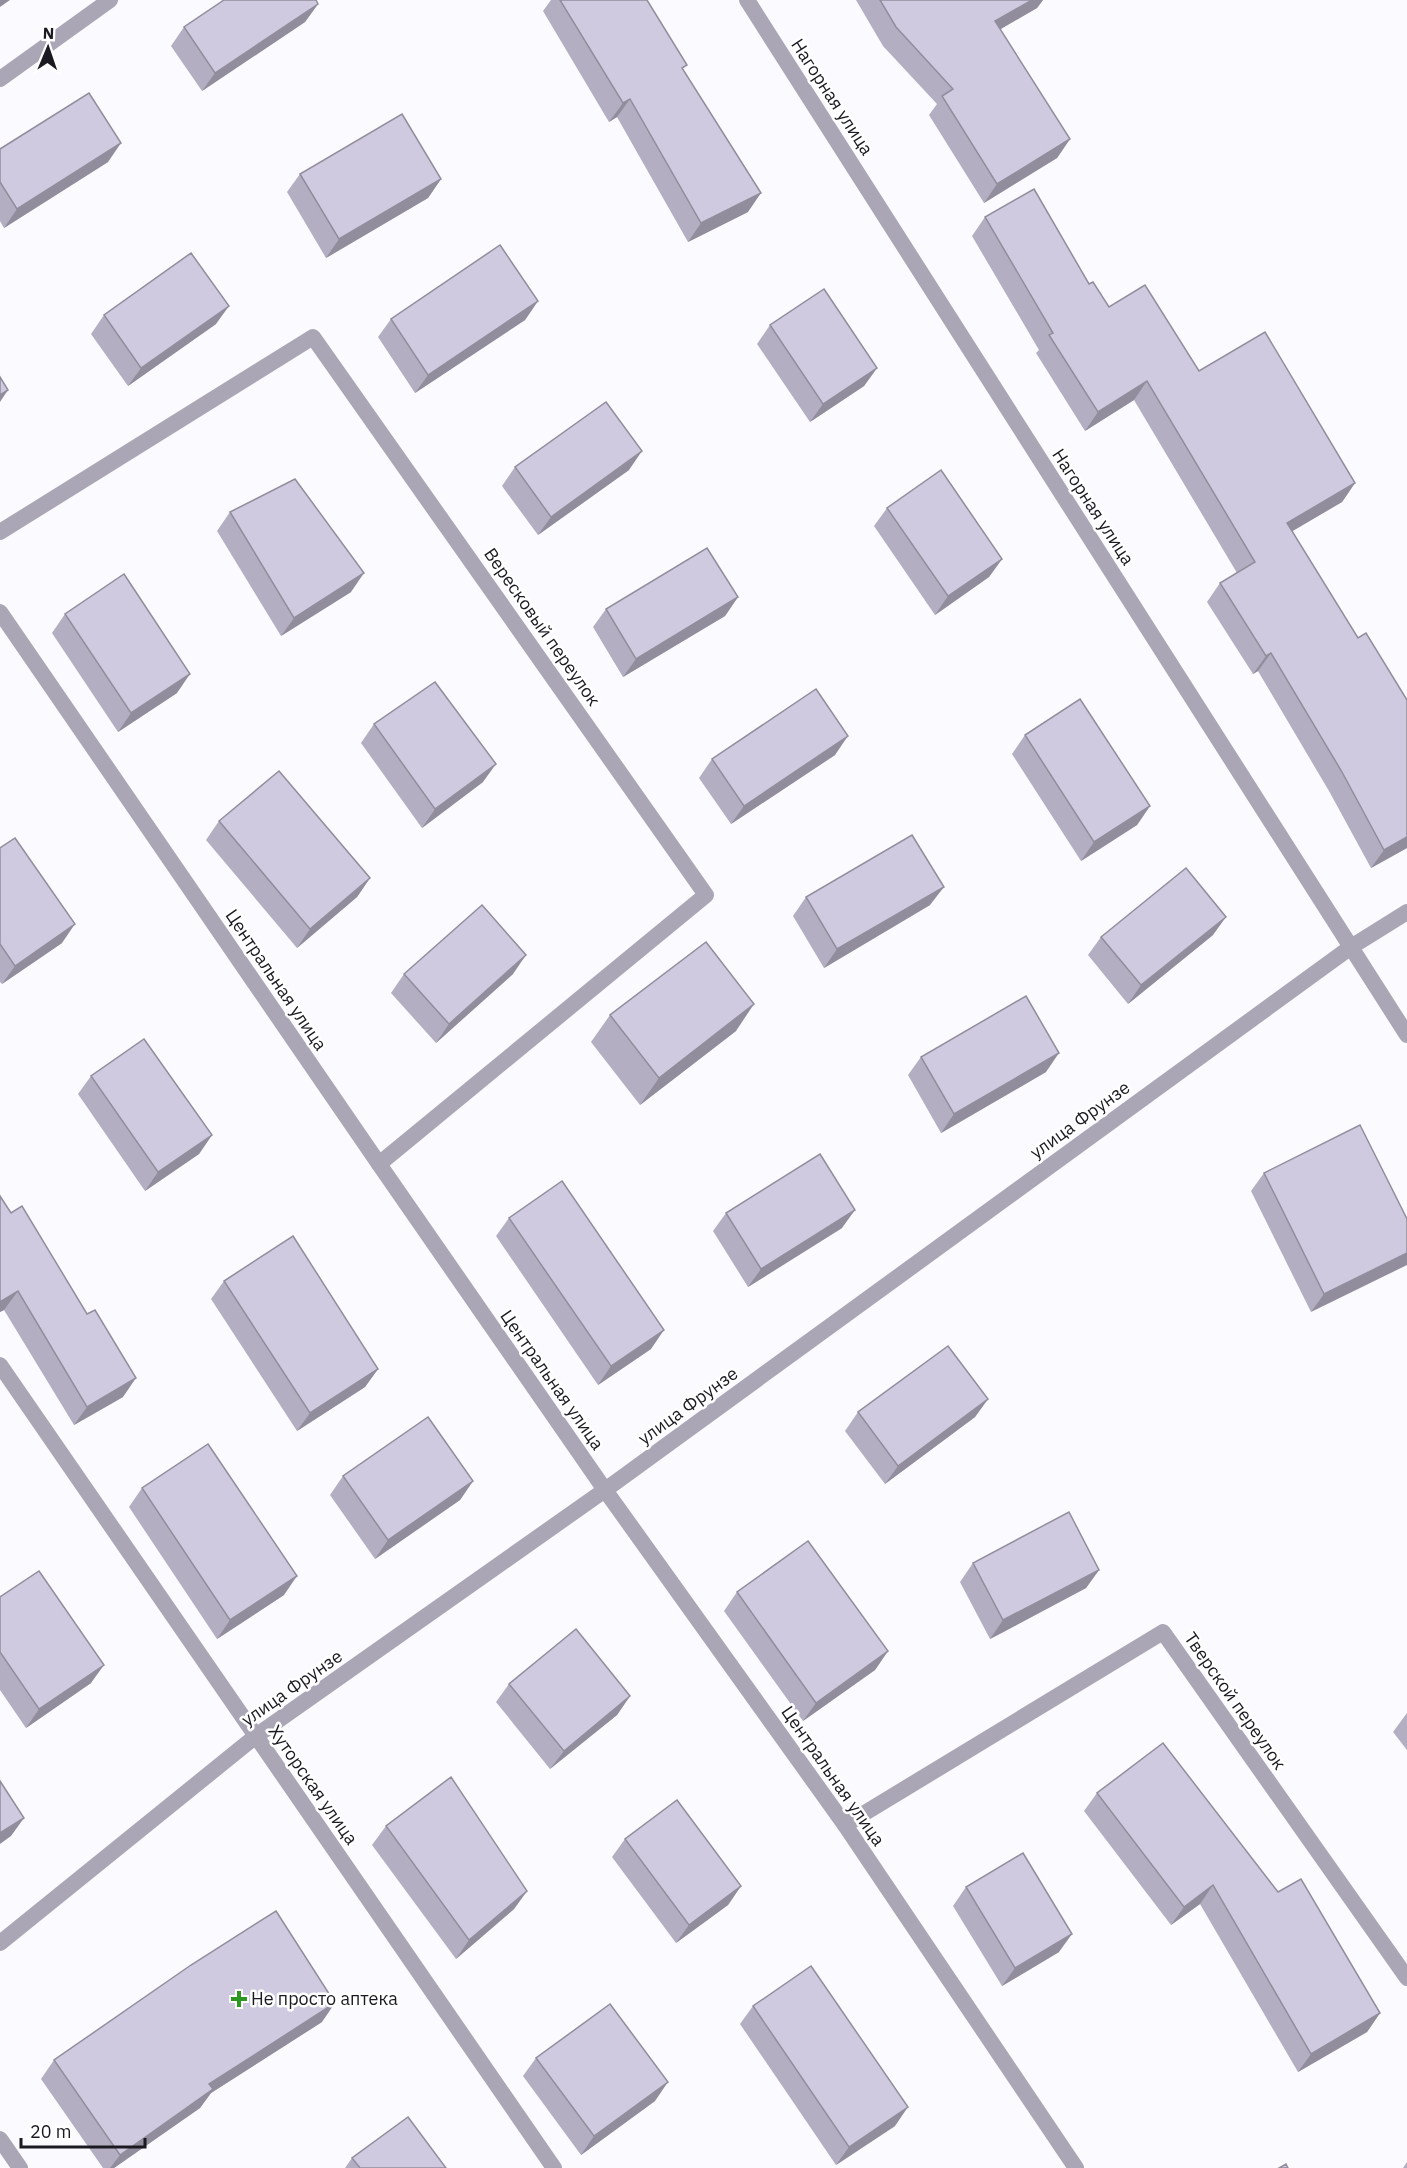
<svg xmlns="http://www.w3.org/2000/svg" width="1407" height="2168" font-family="'IBM Plex Sans',sans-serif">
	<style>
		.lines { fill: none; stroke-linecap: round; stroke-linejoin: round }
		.minor { stroke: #aba6b5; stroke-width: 16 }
		.tertiary { stroke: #aba6b5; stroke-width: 16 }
		.wall { fill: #b3aec1 }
		.shaded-wall { fill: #928d9d }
		.building { fill: #d0cae0; stroke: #928d9d; stroke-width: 1.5 }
		.poi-dot { fill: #2c9721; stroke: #fff; stroke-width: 2 }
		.labels { text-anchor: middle; stroke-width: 5; stroke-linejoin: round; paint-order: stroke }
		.street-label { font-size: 18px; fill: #1b1921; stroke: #fff }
		.poi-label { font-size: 18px; fill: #1b1921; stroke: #fff; text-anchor: start }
	</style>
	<rect width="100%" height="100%" fill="#fbfafe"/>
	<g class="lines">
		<g class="minor">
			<path d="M0,79L110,0"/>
			<path d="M0,532L313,337L706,895L379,1164"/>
			<path d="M0,612L379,1164L605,1490L845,1825L1076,2168"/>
			<path d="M0,1365L554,2168"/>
			<path d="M845,1825L1163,1632L1407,1978"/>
			<path d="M0,1943L256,1736L605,1490L1351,947L1407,912"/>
			<path d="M0,2139L20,2168"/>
		</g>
		<path class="tertiary" d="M747,0L1407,1035"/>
	</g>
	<g class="wall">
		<path d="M551,0H647L683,70L748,212L688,242L617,117L609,122L543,11Z"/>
		<path d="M856,0H1043L1037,8L1000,29L1070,139L1057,158L984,203L929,115L937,104L883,46Z"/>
		<path d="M318,4L305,22L202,91L171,46L184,27Z"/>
		<path d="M0,149L108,162L4,228L0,221Z"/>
		<path d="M300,174L441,179L428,198L326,258L287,192Z"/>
		<path d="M985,217L1089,284L1109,307L1355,483L1342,502L1292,531L1407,848L1371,868L1329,791L1258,671L1253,674L1207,602L1220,583L1237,573L1134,400L1085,431L1036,353L1039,350L972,236Z"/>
		<path d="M538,301L525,320L415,393L378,337L391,319Z"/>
		<path d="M104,315L216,324L128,386L91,334Z"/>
		<path d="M770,325L877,368L864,386L810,422L757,344Z"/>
		<path d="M515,467L629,470L538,535L502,486Z"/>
		<path d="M887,508L1002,559L989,577L935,615L874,526Z"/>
		<path d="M230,512L351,592L281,636L217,531Z"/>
		<path d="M738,597L725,616L623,677L593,627L606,609Z"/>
		<path d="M65,614L177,693L118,732L52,633Z"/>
		<path d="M374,724L483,782L422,828L361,743Z"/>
		<path d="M1025,735L1150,806L1137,825L1081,861L1012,754Z"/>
		<path d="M835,755L731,824L699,778L712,759Z"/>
		<path d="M219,821L370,878L357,897L297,948L206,840Z"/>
		<path d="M0,848L62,943L2,984L0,982Z"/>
		<path d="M806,897L930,905L824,968L793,916Z"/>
		<path d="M1213,935L1128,1004L1088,955L1101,937Z"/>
		<path d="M404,974H513L436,1043L391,993Z"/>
		<path d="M610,1015L736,1031L640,1105L591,1042Z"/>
		<path d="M921,1057L1046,1072L941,1133L908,1075Z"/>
		<path d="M91,1076L212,1135L199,1154L145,1191L78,1094Z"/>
		<path d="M1264,1173L1407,1219L1311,1312L1251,1191Z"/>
		<path d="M0,1196L123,1397L74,1425L4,1310L0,1312Z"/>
		<path d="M726,1213L842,1228L748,1287L713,1231Z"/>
		<path d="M509,1218L651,1349L598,1385L496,1236Z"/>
		<path d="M224,1281L378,1369L365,1387L297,1431L211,1299Z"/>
		<path d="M988,1399L975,1417L885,1484L845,1431L858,1412Z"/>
		<path d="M343,1476L473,1481L460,1500L375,1559L330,1495Z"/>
		<path d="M142,1488L284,1595L217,1639L129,1507Z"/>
		<path d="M973,1563L1099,1570L1086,1588L990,1639L960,1582Z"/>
		<path d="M737,1592L888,1651L875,1670L803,1721L724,1611Z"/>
		<path d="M0,1597L91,1683L26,1728L0,1690Z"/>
		<path d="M509,1684L630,1696L617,1715L550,1769L496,1702Z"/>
		<path d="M1407,1713V1750L1393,1732Z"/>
		<path d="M1097,1793L1278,1892L1380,2013L1367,2032L1298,2072L1200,1904L1171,1925L1084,1811Z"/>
		<path d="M386,1826L527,1891L514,1909L456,1959L372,1845Z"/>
		<path d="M625,1839L741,1886L728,1905L676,1943L612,1857Z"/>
		<path d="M966,1887L1059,1952L1002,1986L953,1906Z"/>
		<path d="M753,2006L895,2126L836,2165L740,2024Z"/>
		<path d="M322,2022L211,2093L200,2108L114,2168H103L41,2079L54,2060Z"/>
		<path d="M536,2058L655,2101L581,2155L523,2076Z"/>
		<path d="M352,2158L446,2168H345Z"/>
		<path d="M1407,2162V2168H1403Z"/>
	</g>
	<g class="shaded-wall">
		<path d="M0,0H10L0,7Z"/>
		<path d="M1032,0H1043L1037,8L982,40L995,21Z"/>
		<path d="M318,4L305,22L202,91L215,73Z"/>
		<path d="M630,99L617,117L609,122L623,103Z"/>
		<path d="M1070,139L1057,158L984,203L997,184Z"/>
		<path d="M121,143L108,162L4,228L17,209Z"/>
		<path d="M441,179L428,198L326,258L339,239Z"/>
		<path d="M761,193L748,212L688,242L701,223Z"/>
		<path d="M538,301L525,320L415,393L428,375Z"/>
		<path d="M229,306L216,324L128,386L141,368Z"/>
		<path d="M877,368L864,386L810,422L823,404Z"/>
		<path d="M1147,381L1134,400L1085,431L1098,412Z"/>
		<path d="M8,390L0,402V395Z"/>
		<path d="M642,451L629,470L538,535L551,517Z"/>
		<path d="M1355,483L1342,502L1274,542L1287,523Z"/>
		<path d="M1002,559L989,577L935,615L948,596Z"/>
		<path d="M364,573L351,592L281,636L294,618Z"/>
		<path d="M738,597L725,616L623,677L636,659Z"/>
		<path d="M1271,653L1258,671L1253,674L1266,656Z"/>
		<path d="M190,674L177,693L118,732L131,713Z"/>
		<path d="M848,736L835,755L731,824L744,806Z"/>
		<path d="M496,764L483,782L422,828L435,809Z"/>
		<path d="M1150,806L1137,825L1081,861L1094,842Z"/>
		<path d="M1407,837V848L1371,868L1384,850Z"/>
		<path d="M370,878L357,897L297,948L310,929Z"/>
		<path d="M944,887L930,905L824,968L837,949Z"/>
		<path d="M1226,917L1213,935L1128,1004L1141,985Z"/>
		<path d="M75,924L62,943L2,984L15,966Z"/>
		<path d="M526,955L513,974L436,1043L449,1024Z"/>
		<path d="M754,1004L736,1031L640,1105L659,1078Z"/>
		<path d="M1059,1053L1046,1072L941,1133L954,1114Z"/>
		<path d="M212,1135L199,1154L145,1191L158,1172Z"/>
		<path d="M855,1210L842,1228L748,1287L761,1269Z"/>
		<path d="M1407,1253V1265L1311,1312L1324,1294Z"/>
		<path d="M18,1291L4,1310L0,1312V1302Z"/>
		<path d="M664,1330L651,1349L598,1385L611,1366Z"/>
		<path d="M378,1369L365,1387L297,1431L310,1413Z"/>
		<path d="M136,1378L123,1397L74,1425L87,1407Z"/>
		<path d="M988,1399L975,1417L885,1484L898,1466Z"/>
		<path d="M473,1481L460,1500L375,1559L388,1540Z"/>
		<path d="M1099,1570L1086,1588L990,1639L1003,1620Z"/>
		<path d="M297,1576L284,1595L217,1639L230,1620Z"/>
		<path d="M888,1651L875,1670L803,1721L816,1703Z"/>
		<path d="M104,1665L91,1683L26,1728L39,1709Z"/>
		<path d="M630,1696L617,1715L550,1769L564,1751Z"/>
		<path d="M24,1818L11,1836L0,1844V1833Z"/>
		<path d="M1213,1885L1200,1904L1171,1925L1184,1907Z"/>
		<path d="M741,1886L728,1905L676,1943L689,1925Z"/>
		<path d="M527,1891L514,1909L456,1959L469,1940Z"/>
		<path d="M1072,1934L1059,1952L1002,1986L1015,1968Z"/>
		<path d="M335,2003L322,2022L211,2093L200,2108L114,2168H110L120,2155L209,2084Z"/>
		<path d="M1380,2013L1367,2032L1298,2072L1311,2054Z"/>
		<path d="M668,2082L655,2101L581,2155L594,2136Z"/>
		<path d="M908,2107L895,2126L836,2165L849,2147Z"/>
	</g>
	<g class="building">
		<path d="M224,0H316L318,4L215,73L184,27Z"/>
		<path d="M560,0H647L687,65L682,68L761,193L701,223L630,99L623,103Z"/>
		<path d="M880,0H1032L995,21L1070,139L997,184L942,96L953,89L896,27Z"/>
		<path d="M89,93L121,143L17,209L0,182V149Z"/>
		<path d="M402,114L441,179L339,239L300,174Z"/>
		<path d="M1034,189L1089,284L1093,282L1109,307L1145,285L1199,371L1265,332L1355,483L1287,523L1358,638L1366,633L1407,700V837L1384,850L1342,772L1271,653L1266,656L1220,583L1255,562L1147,381L1098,412L1049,335L1053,333L985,217Z"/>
		<path d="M500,245L538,301L428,375L391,319Z"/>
		<path d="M191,253L229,306L141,368L104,315Z"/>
		<path d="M824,289L877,368L823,404L770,325Z"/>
		<path d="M0,377L8,390L0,395Z"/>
		<path d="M606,402L642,451L551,517L515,467Z"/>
		<path d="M941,470L1002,559L948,596L887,508Z"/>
		<path d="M295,479L364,573L294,618L230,512Z"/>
		<path d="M707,548L738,597L636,659L606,609Z"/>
		<path d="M124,574L190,674L131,713L65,614Z"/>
		<path d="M435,682L496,764L435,809L374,724Z"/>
		<path d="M816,689L848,736L744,806L712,759Z"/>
		<path d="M1080,699L1150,806L1094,842L1025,735Z"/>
		<path d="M279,771L370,878L310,929L219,821Z"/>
		<path d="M912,835L944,887L837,949L806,897Z"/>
		<path d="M15,838L75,924L15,966L0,944V848Z"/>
		<path d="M1186,868L1226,917L1141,985L1101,937Z"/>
		<path d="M482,905L526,955L449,1024L404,974Z"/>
		<path d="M706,942L754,1004L659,1078L610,1015Z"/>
		<path d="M1026,996L1059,1053L954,1114L921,1057Z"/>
		<path d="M144,1039L212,1135L158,1172L91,1076Z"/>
		<path d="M1360,1125L1407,1219V1253L1324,1294L1264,1173Z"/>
		<path d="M820,1154L855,1210L761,1269L726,1213Z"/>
		<path d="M562,1181L664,1330L611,1366L509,1218Z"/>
		<path d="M0,1196L11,1213L22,1206L87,1314L95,1310L136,1378L87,1407L18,1291L0,1302Z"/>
		<path d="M293,1236L378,1369L310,1413L224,1281Z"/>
		<path d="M948,1346L988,1399L898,1466L858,1412Z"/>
		<path d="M428,1417L473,1481L388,1540L343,1476Z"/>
		<path d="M208,1444L297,1576L230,1620L142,1488Z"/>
		<path d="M1069,1512L1099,1570L1003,1620L973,1563Z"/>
		<path d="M808,1541L888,1651L816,1703L737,1592Z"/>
		<path d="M39,1571L104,1665L39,1709L0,1652V1597Z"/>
		<path d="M576,1629L630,1696L564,1751L509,1684Z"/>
		<path d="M1163,1743L1278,1892L1301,1879L1380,2013L1311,2054L1213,1885L1184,1907L1097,1793Z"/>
		<path d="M451,1777L527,1891L469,1940L386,1826Z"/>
		<path d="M0,1781L24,1818L0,1833Z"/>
		<path d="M677,1800L741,1886L689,1925L625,1839Z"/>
		<path d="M1023,1853L1072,1934L1015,1968L966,1887Z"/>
		<path d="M276,1911L335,2003L209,2084L213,2089L120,2155L54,2060L191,1965Z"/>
		<path d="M811,1966L908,2107L849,2147L753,2006Z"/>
		<path d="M610,2004L668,2082L594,2136L536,2058Z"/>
		<path d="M408,2117L446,2168H360L352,2158Z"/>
		<path d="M1286,2164L1288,2168H1279Z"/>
	</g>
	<path class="poi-dot" d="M236 1990h6v6h6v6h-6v6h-6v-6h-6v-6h6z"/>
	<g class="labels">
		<g class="street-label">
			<text transform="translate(832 97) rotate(57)" y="6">Нагорная улица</text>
			<text transform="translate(1093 507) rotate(57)" y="6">Нагорная улица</text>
			<text transform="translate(542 627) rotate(55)" y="6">Вересковый переулок</text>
			<text transform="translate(276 980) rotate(56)" y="6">Центральная улица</text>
			<text transform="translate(1080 1120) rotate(-36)" y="6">улица Фрунзе</text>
			<text transform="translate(552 1380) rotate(55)" y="6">Центральная улица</text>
			<text transform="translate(688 1406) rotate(-36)" y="6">улица Фрунзе</text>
			<text transform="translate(292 1688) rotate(-35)" y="6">улица Фрунзе</text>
			<text transform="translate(1235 1701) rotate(55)" y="6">Тверской переулок</text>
			<text transform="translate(833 1776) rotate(55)" y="6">Центральная улица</text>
			<text transform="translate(313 1785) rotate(55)" y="6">Хуторская улица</text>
		</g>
		<g class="poi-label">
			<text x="251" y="2005">Не просто аптека</text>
		</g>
	</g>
	<g transform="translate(48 48) rotate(2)" stroke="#ffffff" stroke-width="4.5" paint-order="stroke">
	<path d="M0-4.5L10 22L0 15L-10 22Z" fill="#1b1921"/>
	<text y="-9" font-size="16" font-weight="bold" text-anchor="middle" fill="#1b1921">N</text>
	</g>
	<path d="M21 2138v9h124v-9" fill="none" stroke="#1b1921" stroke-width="3"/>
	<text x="30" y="2138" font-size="18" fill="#1b1921" stroke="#ffffff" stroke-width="4.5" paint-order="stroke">20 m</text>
</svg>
